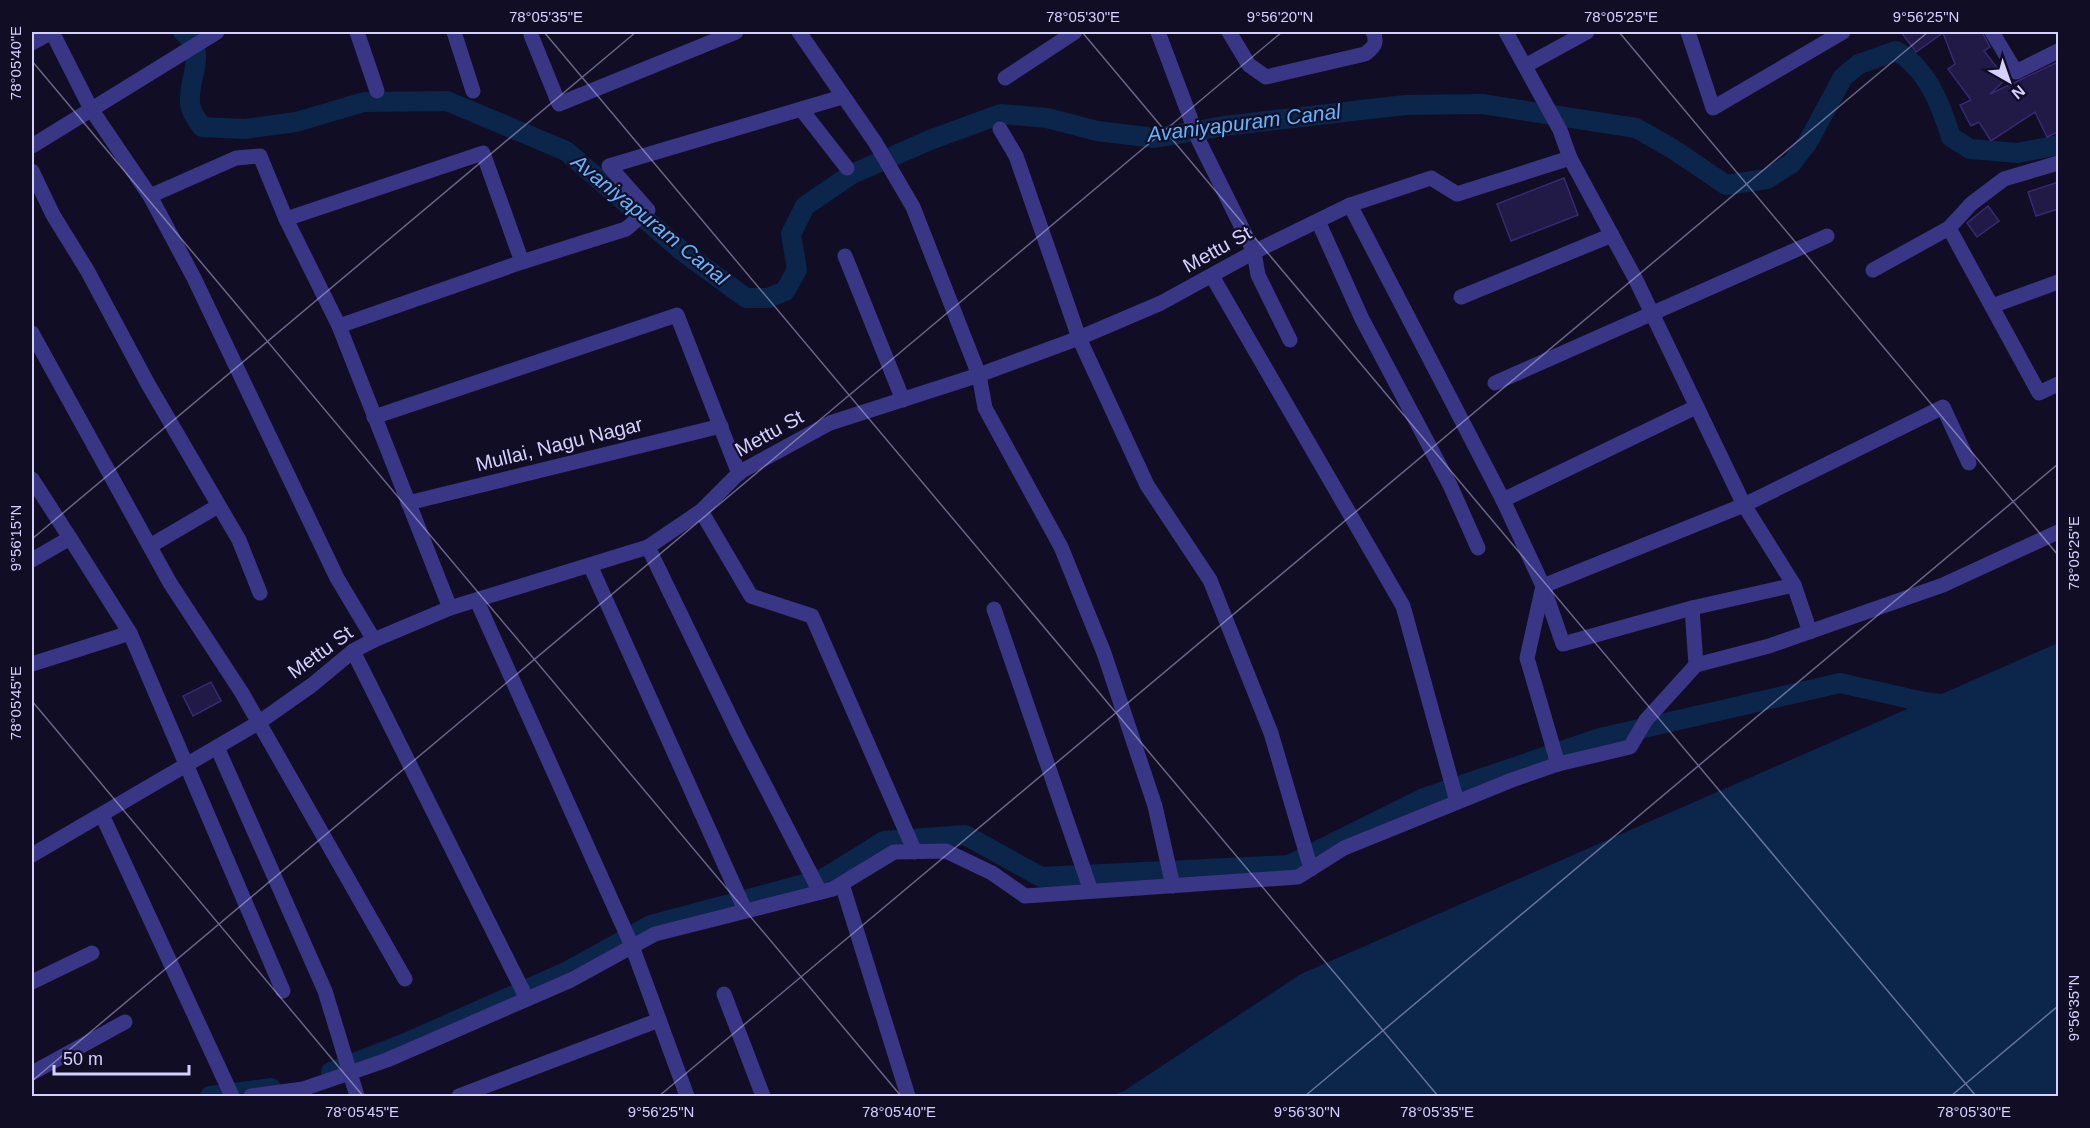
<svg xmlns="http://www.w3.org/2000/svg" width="2090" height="1128" font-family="Arial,sans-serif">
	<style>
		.water { fill: #0b254b }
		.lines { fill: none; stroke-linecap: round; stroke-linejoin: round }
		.canal { stroke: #0b254b; stroke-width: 20 }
		.building { fill: #211946; stroke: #372a73; stroke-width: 1.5 }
		.minor { stroke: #383685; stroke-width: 15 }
		.ticks { fill: none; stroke: #d5d1ff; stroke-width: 1.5; stroke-opacity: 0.45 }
		.labels { text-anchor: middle; stroke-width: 4.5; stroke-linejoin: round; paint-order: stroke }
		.street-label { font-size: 20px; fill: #d5d1ff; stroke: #110d25 }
		.water-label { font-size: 21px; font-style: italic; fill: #5fb8ff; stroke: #110d25 }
		.neatline { fill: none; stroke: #d5d1ff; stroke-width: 2 }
		.ticks-label { font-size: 15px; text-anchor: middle; fill: #d5d1ff }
	</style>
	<rect width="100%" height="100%" fill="#110d25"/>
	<path class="water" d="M2058,643V1096H1110L1124,1091L1301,974Z"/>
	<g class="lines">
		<g class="canal">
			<path d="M183,32C209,51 188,77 190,102C190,111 197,120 202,127L245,129L296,122L364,102L447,101L566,151L682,251L746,298H768L785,291L797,270L791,234L805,206L852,174L930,140L1001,114L1047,118L1097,131L1155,138L1224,126L1405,105L1482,104L1636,128L1673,149L1726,185L1767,179L1792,163L1808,142L1843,77L1859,64L1896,51C1927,68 1941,105 1951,137L1970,149L2018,153L2058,145"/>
			<path d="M331,1072L408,1042L566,972L651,925L823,879L884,841L965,835L1041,877L1289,865L1424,798L1600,738L1840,683L1924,702L1949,705"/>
			<path d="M210,1096L271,1088"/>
		</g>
	</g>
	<g class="building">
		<path d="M1901,32H1982L1990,47L1984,51L2006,79L1990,94L2058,62V132L2047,137L2035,112L1991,141L1979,122L1971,126L1960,105L1971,100L1948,69L1955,64L1943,33L1916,52Z"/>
		<path d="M1564,178L1578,215L1511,241L1497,204Z"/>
		<path d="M2058,182V209L2036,216L2028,192Z"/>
		<path d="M1988,206L1999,221L1977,237L1967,223Z"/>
		<path d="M211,682L221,701L193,716L183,696Z"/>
	</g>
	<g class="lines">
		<g class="minor">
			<path d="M52,32L91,109L150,196L194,278L337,578L374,640"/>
			<path d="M357,32L377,91"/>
			<path d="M454,32L473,91"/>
			<path d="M799,32L875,142L913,207L979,375L985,408L1061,547L1104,653L1155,806L1173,886"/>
			<path d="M1158,32L1199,141L1254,252L1258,275L1290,340"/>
			<path d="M1229,32L1249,65L1266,77L1365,54C1374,47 1378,43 1373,32"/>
			<path d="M1688,32L1713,108L1843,32"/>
			<path d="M1992,32L2016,72L2058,51"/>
			<path d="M531,35L559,104L736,32"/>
			<path d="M32,43L52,32"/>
			<path d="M1525,66L1587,32"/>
			<path d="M1005,78L1075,32"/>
			<path d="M801,109L847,168"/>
			<path d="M1000,129L1016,156L1079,338L1147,485L1210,580L1271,733L1311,869"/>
			<path d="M32,146L217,32"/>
			<path d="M32,171L53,215L87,270L148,384L239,540L260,593"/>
			<path d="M150,196L236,158L260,156L286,219L339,326L450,608"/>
			<path d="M1350,205L1503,500L1543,586L1563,644L1692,608"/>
			<path d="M286,219L483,153L522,262"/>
			<path d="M1318,221L1362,319L1450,485L1478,548"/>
			<path d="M1949,228L1971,204L2004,179L2058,163"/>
			<path d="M845,256L903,400"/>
			<path d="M1873,270L1949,228L2039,393L2058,384"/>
			<path d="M1212,276L1403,606L1457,802"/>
			<path d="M1461,297L1612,235"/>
			<path d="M1992,306L2058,282"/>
			<path d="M339,326L522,262L626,229L648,210L609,166L842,97"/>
			<path d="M32,333L170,583L242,693L405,979"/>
			<path d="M1495,383L1827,236"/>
			<path d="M374,417L677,315L739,474"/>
			<path d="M32,479L70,538L32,560"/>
			<path d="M1503,500L1696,407"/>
			<path d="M408,503L721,426"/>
			<path d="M701,511L751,596L812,616L915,852"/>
			<path d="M150,546L218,506"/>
			<path d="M648,547L740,737L820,892"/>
			<path d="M590,565L745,910"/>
			<path d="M1794,585L1810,632"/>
			<path d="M477,601L632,946L687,1096"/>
			<path d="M994,609L1091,891"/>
			<path d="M130,633L283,991"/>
			<path d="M353,651L527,999"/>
			<path d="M32,664L130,633L70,538"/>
			<path d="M1696,665L1769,646L1943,585L2058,532"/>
			<path d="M217,747L325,991L357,1096"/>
			<path d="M1558,764L1527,658L1543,586L1744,505L1943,407L1969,463"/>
			<path d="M102,815L232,1096"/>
			<path d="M32,855L258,723L312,685L353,651L374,640L450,608L648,547L701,511L740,472L830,423L979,375L1079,338L1161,303L1254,252L1350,205L1431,178L1457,194L1570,158"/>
			<path d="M842,884L908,1096"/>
			<path d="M32,982L92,953"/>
			<path d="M724,994L763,1096"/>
			<path d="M32,1073L125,1022"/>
			<path d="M251,1096L303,1089L387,1060L571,980L655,934L833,889L894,852L946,851L992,873L1025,896L1298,877L1344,848L1512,780L1558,764L1630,747L1646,720L1696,665L1692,608L1794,585L1744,505L1635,278L1570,158L1560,130L1506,32"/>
			<path d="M459,1096L659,1020"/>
		</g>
	</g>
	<path class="ticks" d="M544,32L1438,1096M1082,32L1976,1096M1619,32L2058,555M32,61L901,1096M32,539L636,32M32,701L363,1096M32,1081L1282,32M659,1096L1928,32M1305,1096L2058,464M1951,1096L2058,1006"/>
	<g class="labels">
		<g class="street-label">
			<text transform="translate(1217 249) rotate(-29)" y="7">Mettu St</text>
			<text transform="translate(769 433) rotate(-29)" y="7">Mettu St</text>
			<text transform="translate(559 444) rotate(-14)" y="7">Mullai, Nagu Nagar</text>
			<text transform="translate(320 652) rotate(-36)" y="7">Mettu St</text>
		</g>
		<g class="water-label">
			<text transform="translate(1244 123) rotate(-7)" y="7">Avaniyapuram Canal</text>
			<text transform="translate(650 220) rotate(39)" y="7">Avaniyapuram Canal</text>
		</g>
	</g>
	<rect width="2090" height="1128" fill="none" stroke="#110d25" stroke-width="66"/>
	<g transform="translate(2009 81) rotate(140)" stroke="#110d25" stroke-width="4.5" paint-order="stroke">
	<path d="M0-4.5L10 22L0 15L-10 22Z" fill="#d5d1ff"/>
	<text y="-9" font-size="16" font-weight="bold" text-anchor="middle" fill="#d5d1ff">N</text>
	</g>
	<path d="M54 1065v9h135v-9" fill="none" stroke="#d5d1ff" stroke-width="3"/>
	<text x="63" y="1065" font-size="18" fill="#d5d1ff" stroke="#110d25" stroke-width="4.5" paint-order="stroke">50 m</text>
	<rect x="33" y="33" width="2024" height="1062" class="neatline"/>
	<g class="ticks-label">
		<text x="546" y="22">78°05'35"E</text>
		<text x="1083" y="22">78°05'30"E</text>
		<text x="1280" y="22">9°56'20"N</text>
		<text x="1621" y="22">78°05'25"E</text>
		<text x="1926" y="22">9°56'25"N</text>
		<text transform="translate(16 63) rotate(-90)" y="5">78°05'40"E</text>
		<text transform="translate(16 538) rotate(-90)" y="5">9°56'15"N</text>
		<text transform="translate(2074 553) rotate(-90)" y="5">78°05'25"E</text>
		<text transform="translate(16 703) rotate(-90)" y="5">78°05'45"E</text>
		<text transform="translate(2074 1008) rotate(-90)" y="5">9°56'35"N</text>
		<text x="362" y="1117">78°05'45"E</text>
		<text x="661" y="1117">9°56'25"N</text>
		<text x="899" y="1117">78°05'40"E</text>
		<text x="1307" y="1117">9°56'30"N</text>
		<text x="1437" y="1117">78°05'35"E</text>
		<text x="1974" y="1117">78°05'30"E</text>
	</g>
</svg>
